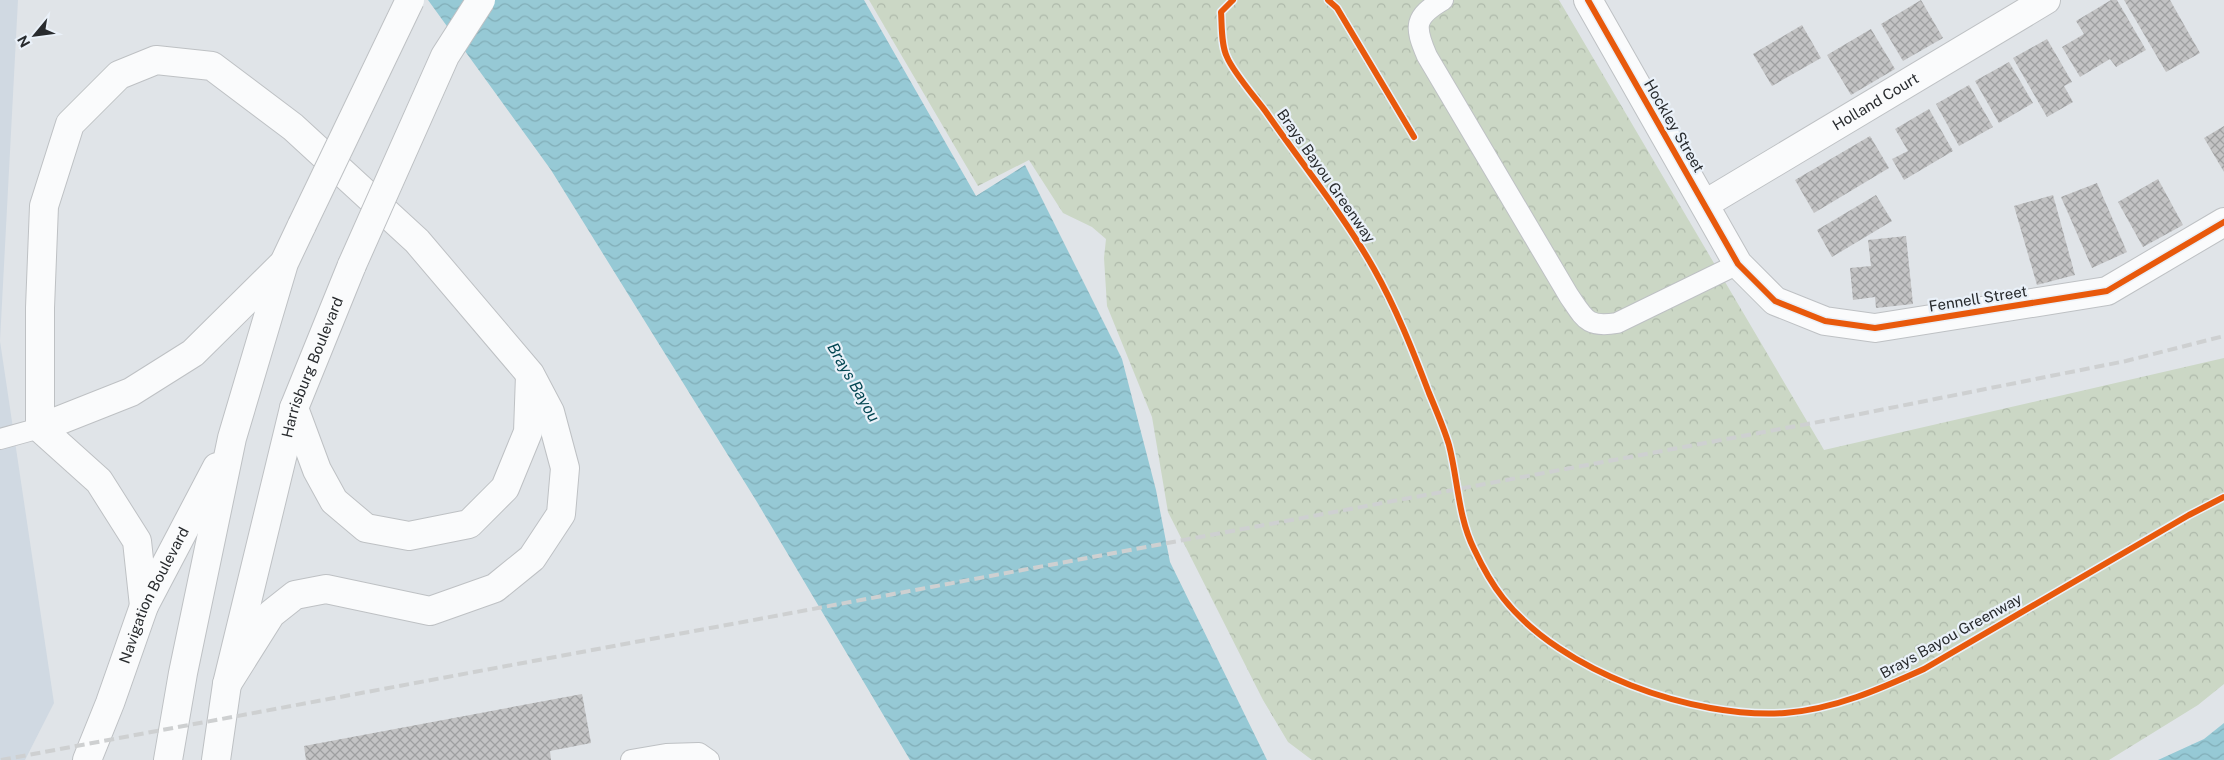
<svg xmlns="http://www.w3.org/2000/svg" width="2224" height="760" font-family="'Public Sans',sans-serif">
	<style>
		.built { fill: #d0d9e2 }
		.park { fill: url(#park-crowns) }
		.water { fill: url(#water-waves) }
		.building { fill: url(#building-cross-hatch) }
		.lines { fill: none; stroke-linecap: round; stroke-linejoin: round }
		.service-casing { stroke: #bec1c4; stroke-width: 22 }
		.minor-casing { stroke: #bec1c4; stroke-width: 30 }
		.primary-casing { stroke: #bec1c4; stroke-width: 30 }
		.service { stroke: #fafbfc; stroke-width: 20 }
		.minor { stroke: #fafbfc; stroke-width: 28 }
		.primary { stroke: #fafbfc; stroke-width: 28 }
		.rail { stroke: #ced0d1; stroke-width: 4; stroke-dasharray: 10 5; stroke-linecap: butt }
		.primary-bridge-casing { stroke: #bec1c4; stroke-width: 30; stroke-linecap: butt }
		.primary-bridge { stroke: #fafbfc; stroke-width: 28 }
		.cycleway-casing { stroke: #eaf1f9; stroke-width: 9 }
		.cycleway { stroke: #e8590c; stroke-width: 6 }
		.labels { text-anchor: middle; stroke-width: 4.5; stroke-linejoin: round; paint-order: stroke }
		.street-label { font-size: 15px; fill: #282b2e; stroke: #eaf1f9 }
		.water-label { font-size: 16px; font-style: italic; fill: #034652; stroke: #eaf1f9 }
	</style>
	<defs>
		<pattern id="park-crowns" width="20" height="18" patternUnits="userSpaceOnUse" patternTransform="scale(1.25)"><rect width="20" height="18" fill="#cbd7c5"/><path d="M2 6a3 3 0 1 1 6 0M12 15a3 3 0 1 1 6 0" fill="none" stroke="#aeb9aa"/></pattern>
		<pattern id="water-waves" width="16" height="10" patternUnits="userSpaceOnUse" patternTransform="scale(1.25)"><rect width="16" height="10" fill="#96c9d5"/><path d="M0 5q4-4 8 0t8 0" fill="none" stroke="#81adb7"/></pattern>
		<pattern id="building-cross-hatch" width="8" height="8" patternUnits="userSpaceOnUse" patternTransform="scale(1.25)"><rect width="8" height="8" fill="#c3c3c4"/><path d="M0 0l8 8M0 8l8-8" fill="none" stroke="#9e9fa0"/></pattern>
	</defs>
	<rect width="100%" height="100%" fill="#e0e4e8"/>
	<path class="built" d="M0,0H18L0,341L54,703L25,760H0Z"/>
	<path class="park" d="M869,0H1559L1824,450L2224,358V684L2198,705L2109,760H1312L1288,742L1263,700L1168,512L1152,417L1107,306L1104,258L1106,239L1092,227L1063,213L1029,160L978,186Z"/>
	<g class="water">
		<path d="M428,0H864L976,196L1025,165L1122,359L1156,490L1170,562L1267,760H910L757,502L551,170Z"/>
		<path d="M2224,723V760H2158L2204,739Z"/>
	</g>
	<g class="building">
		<path d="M1921,0L1943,38L1903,61L1881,24Z"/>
		<path d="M2111,0H2117L2146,50L2116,67L2110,59L2080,77L2062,47L2084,34L2076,21Z"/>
		<path d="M2124,0H2170L2200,53L2166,72Z"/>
		<path d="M1802,25L1821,58L1772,86L1753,54Z"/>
		<path d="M1871,29L1895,69L1851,95L1827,55Z"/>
		<path d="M2047,39L2072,82L2064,86L2073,102L2047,117L2013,58Z"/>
		<path d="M2009,62L2033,103L1999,123L1975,81Z"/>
		<path d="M1969,85L1993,127L1959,146L1936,104Z"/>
		<path d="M1929,109L1953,151L1904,180L1892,159L1908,151L1895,129Z"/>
		<path d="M2224,126V172L2204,138Z"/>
		<path d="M1870,136L1889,168L1814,213L1795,180Z"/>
		<path d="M2158,179L2183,225L2143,247L2118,202Z"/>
		<path d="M2097,183L2127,252L2092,268L2061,197Z"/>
		<path d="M1876,195L1892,221L1832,257L1817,230Z"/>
		<path d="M2053,195L2075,275L2037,285L2014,206Z"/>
		<path d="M1906,236L1913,304L1876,308L1875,297L1853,300L1850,268L1871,266L1868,240Z"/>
		<path d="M582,694L591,743L550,751L551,760H306L304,746Z"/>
	</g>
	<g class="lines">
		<defs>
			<g id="service">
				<path d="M1443,0C1414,17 1414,26 1427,56L1569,296C1585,319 1587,328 1617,323L1738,264"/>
				<path d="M0,439L40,428"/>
				<path d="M631,760L666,754L699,753L709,760"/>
			</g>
			<g id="minor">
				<path d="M1588,0L1738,264L1775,301L1825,321L1875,328L2107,291L2224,222"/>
				<path id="s1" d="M1705,204L2046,0"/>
			</g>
			<g id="primary">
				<path d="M294,408L317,470L334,501L366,528L409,536L469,524L505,488L528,432L530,375"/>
				<path d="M40,428L131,392L193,353L281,266"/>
				<path d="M144,606L137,541L99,481L40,428V308L44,206L70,124L119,75L156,60L212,66L293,127L417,241L530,374L550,412L565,468L561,514L532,558L495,588L430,611L326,589L295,595L271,614L227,684"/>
				<path id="s2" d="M87,760L110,703L144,606L217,467"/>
				<path d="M168,760L183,673L232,438L284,263L302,225"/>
				<path id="s3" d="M216,760L227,684L294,408L352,265"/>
			</g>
		</defs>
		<use href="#service" class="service-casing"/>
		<use href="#minor" class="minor-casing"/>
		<use href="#primary" class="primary-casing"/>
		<use href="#service" class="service"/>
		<use href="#minor" class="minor"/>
		<use href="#primary" class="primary"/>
		<path class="rail" d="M1,760L1845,417L2126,361L2224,336"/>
		<defs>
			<g id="primary-bridge">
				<path d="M302,225L410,0"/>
				<path d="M352,265L445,56L481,0"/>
			</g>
		</defs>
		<use href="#primary-bridge" class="primary-bridge-casing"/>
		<use href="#primary-bridge" class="primary-bridge"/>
		<defs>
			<g id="cycleway">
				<path d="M1233,0L1221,12C1222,25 1221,45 1227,57C1233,72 1255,97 1266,112C1302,164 1343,214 1374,269C1396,308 1413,351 1429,393C1436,410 1444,428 1449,445C1458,480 1458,517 1474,549C1482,566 1491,583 1503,598C1561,672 1693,719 1785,713C1835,709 1880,689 1924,669L2189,515L2224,497"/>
				<path d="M1328,0L1337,8L1414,137"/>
				<path d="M1588,0L1738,264L1775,301L1825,321L1875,328L2107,291L2224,222"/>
			</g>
		</defs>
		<use href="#cycleway" class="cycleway-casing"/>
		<use href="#cycleway" class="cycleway"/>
	</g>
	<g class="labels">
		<g class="street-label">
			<text dy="5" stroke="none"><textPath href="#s1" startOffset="199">Holland Court</textPath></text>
			<text transform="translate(1674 126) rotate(60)" y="5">Hockley Street</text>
			<text transform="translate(1326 176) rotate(55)" y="5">Brays Bayou Greenway</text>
			<text transform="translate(1978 299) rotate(-9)" y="5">Fennell Street</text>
			<text dy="5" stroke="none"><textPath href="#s3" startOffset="405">Harrisburg Boulevard</textPath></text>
			<text dy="5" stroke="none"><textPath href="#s2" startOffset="178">Navigation Boulevard</textPath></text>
			<text transform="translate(1951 636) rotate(-29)" y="5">Brays Bayou Greenway</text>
		</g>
		<g class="water-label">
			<text transform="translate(854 382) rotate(60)" y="6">Brays Bayou</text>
		</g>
	</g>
	<g transform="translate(35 35) rotate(241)" stroke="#eaf1f9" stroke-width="4" paint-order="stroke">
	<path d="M0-4L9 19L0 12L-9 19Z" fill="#282b2e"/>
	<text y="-8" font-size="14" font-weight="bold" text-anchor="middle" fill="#282b2e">N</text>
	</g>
</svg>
